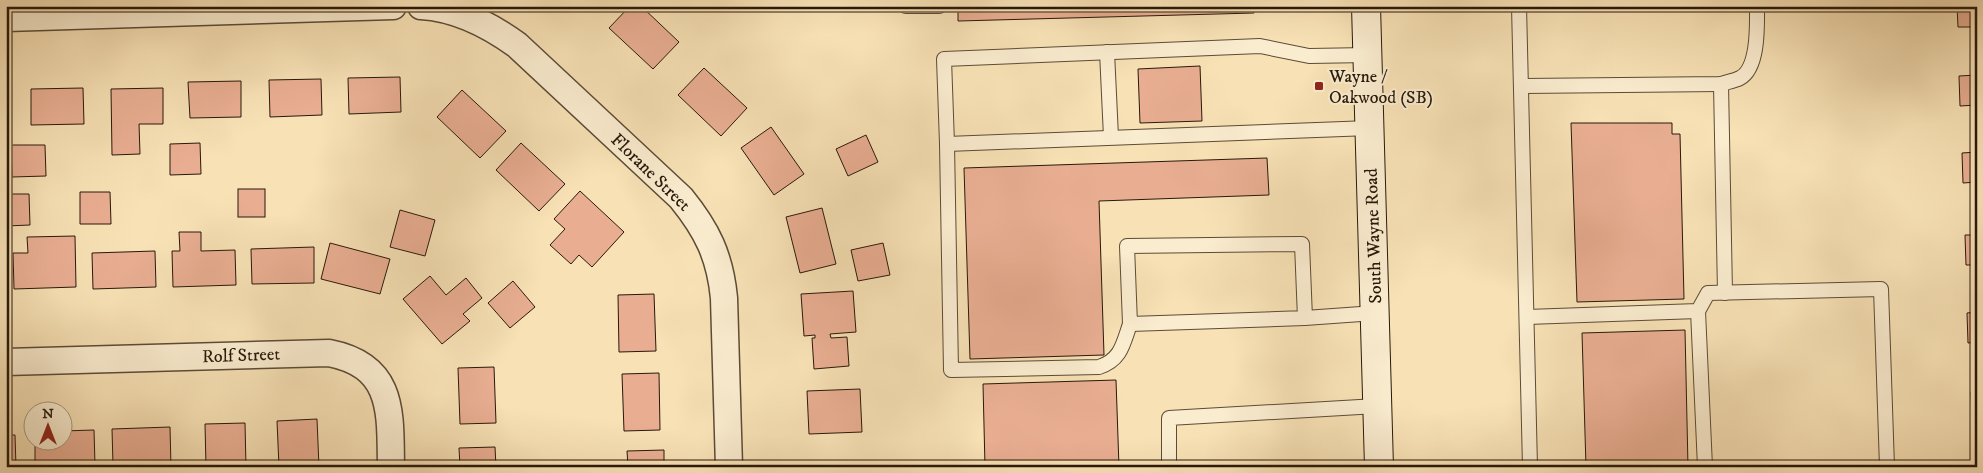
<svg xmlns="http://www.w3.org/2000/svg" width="1983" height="473" font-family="'IM FELL DW Pica',serif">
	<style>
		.building { fill: #e9ae92; stroke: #28190b }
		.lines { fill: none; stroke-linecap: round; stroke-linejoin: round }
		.lane-casing { stroke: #5c4b36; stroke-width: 16 }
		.street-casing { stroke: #5c4b36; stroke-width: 29 }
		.secondary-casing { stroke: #28190b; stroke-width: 30 }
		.lane { stroke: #faeccf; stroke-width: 14 }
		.street { stroke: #faeccf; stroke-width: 26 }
		.secondary { stroke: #faeccf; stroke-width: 28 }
		.poi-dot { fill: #8f2418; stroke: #faeccf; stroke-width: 2 }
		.labels { text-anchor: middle; stroke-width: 4; stroke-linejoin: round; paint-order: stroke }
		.poi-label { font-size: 18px; fill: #28190b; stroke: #faeccf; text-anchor: start }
		.street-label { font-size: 18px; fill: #28190b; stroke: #faeccf }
	</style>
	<rect width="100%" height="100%" fill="#f7e1b5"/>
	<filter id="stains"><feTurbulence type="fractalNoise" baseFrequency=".004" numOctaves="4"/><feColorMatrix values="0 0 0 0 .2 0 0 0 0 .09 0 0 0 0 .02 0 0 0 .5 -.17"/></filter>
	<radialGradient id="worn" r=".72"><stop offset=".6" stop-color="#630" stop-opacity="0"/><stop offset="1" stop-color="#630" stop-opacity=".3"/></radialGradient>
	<g class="building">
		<path d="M630,6H641L679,42L653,69L609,28Z"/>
		<path d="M958,6H1254V13L958,21Z"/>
		<path d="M1957,6H1977V27H1958Z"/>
		<path d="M1200,66L1202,121L1140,123L1138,69Z"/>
		<path d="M704,68L747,108L721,136L678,95Z"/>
		<path d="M1977,75V105L1960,106L1959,76Z"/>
		<path d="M400,77L401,112L349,114L348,78Z"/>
		<path d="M321,79L322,115L270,117L269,80Z"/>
		<path d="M241,81V117L190,118L188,82Z"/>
		<path d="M83,88L84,124L31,125V89Z"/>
		<path d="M163,88V124H139L140,154L112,155L111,89Z"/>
		<path d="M462,90L506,131L480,158L437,117Z"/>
		<path d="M1571,123H1672V134H1680L1684,299L1577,302Z"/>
		<path d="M771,127L804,174L774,195L741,148Z"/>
		<path d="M866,135L878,162L848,176L836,149Z"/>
		<path d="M200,143L201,174L170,175V144Z"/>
		<path d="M521,143L565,184L539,211L496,170Z"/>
		<path d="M11,145H45L46,176L12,177Z"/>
		<path d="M1977,152V182L1963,183L1962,153Z"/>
		<path d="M1267,158L1269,195L1099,201L1104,355L970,359L964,168Z"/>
		<rect x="238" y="189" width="27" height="28"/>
		<path d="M580,191L624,232L592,267L579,255L571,264L550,245L565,229L554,219Z"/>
		<path d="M80,192H110L111,224H80Z"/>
		<path d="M6,194H29L30,225L6,226Z"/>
		<path d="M822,208L836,264L800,273L786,217Z"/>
		<path d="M400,210L435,220L425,256L390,247Z"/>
		<path d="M179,232H201V251L235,250L236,285L173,287L172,251H180Z"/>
		<path d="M1965,235H1977V265H1966Z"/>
		<path d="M75,236L76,287L14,289L13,253H28L27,237Z"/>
		<path d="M330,243L390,259L380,294L321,279Z"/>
		<path d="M883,243L890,275L858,281L851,250Z"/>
		<path d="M314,247V283L252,284L251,249Z"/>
		<path d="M155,251L156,287L93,289L92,253Z"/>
		<path d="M430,276L446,295L466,278L482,298L463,314L470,321L442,344L403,299Z"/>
		<path d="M513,281L535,307L510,328L488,303Z"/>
		<path d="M853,291L856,332L830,334L831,338L847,337L849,366L814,369L812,338H815V335L804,336L801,294Z"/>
		<path d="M654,294L656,351L619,352L618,295Z"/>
		<path d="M1977,312V342L1968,343L1967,313Z"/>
		<path d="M1685,330L1688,467H1586L1582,333Z"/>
		<path d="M494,367L496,423L460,424L458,368Z"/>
		<path d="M659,373L660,430L624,431L622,374Z"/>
		<path d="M1116,380L1119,467H985L983,384Z"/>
		<path d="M860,389L862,432L809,434L807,391Z"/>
		<path d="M1971,392H1977V422H1972Z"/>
		<path d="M317,419L319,467H279L277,421Z"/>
		<path d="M245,423L246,467H206L205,424Z"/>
		<path d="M170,427L171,467L113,465L112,429Z"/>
		<path d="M94,430L95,465L35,467V440H62V431Z"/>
		<path d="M6,435H15L16,467H6Z"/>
		<path d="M495,447L496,467H460L459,448Z"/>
		<path d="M664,450V467H628L627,451Z"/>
	</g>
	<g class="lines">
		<defs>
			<g id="lane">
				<path d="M906,6H939"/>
				<path d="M1519,6L1530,467"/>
				<path d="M1107,52L1111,137"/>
				<path d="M1721,84L1725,293"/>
				<path d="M1521,86L1721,84C1727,82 1734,81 1740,78C1759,68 1757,24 1757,6"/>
				<path d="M947,144L944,59L1260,46L1309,56L1368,55"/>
				<path d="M1698,311L1705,467"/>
				<path d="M1527,317L1698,311L1708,293L1881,289L1887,467"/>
				<path d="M1305,318L1302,244L1127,246L1130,324L1305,318L1375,313"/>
				<path d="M1130,324C1123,344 1121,360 1099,367L951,370L947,144L1370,128"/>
				<path d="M1169,467V418L1377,406"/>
			</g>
			<g id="street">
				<path d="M421,6C457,8 488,24 517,45L681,198C707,230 720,256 724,298L729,467"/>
				<path d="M6,18L393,6"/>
				<path d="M6,362L329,353C395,366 390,413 391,467"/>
			</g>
			<path id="secondary" d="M1366,6L1379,467"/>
		</defs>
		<use href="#lane" class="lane-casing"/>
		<use href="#street" class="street-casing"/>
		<use href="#secondary" class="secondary-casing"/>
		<use href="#lane" class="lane"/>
		<use href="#street" class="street"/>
		<use href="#secondary" class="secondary"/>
	</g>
	<rect class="poi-dot" x="1314" y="81" width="10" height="10" rx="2.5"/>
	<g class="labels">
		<g class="poi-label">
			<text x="1329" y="82">Wayne /<tspan x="1329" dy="21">Oakwood (SB)</tspan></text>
		</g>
		<g class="street-label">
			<text transform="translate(651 172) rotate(44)" y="6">Florane Street</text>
			<text transform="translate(1373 236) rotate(-92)" y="6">South Wayne Road</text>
			<text transform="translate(241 355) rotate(-2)" y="6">Rolf Street</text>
		</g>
	</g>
	<rect width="1983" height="473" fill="none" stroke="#f7e1b5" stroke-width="25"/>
	<rect x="8" y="8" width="1968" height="458" fill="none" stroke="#28190b" stroke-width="2.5"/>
	<rect x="12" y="12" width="1958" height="448" fill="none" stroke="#28190b"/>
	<g transform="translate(48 426)"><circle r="24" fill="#faeccf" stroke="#a69881"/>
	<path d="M0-4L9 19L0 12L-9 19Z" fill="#8f2418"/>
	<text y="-8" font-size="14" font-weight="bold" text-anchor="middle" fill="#28190b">N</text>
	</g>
	<rect width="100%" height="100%" filter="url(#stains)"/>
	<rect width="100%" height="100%" fill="url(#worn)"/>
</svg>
